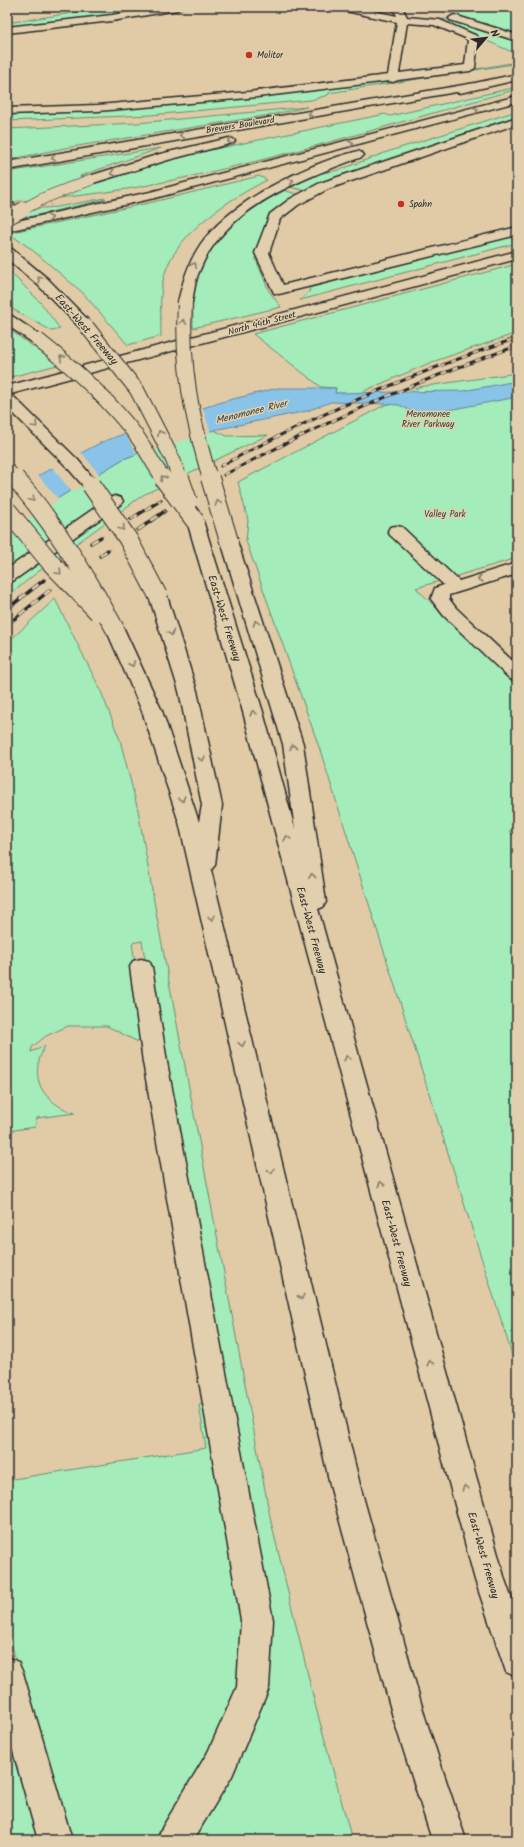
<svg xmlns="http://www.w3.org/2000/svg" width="524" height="1847" font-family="Kalam,sans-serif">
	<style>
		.green { fill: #a4ecb9; stroke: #688c72 }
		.water { fill: #89c3e8; stroke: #63869c }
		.pier { fill: #e1cba6 }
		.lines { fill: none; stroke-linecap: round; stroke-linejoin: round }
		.highway-tunnel { stroke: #bdab8d; stroke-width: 11; stroke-dasharray: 11 5.5; stroke-linecap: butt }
		.minor-casing { stroke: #2b2b2b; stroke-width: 3 }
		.highway-casing { stroke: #2b2b2b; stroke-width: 3 }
		.minor { fill: #e1cfad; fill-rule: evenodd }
		.highway { fill: #e1cfad; fill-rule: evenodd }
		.rail-far1-casing { stroke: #2b2b2b; stroke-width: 3 }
		.rail-casing { stroke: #2b2b2b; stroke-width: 3.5 }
		.rail-far1 { stroke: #e1cfad; stroke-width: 2; stroke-dasharray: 6; stroke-linecap: butt }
		.rail { stroke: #e1cfad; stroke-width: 2.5; stroke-dasharray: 8; stroke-linecap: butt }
		.highway-bridge-far2-casing { stroke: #2b2b2b; stroke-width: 12; stroke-linecap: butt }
		.highway-bridge-far1-casing { stroke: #2b2b2b; stroke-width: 16; stroke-linecap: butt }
		.highway-bridge-casing { stroke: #2b2b2b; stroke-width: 20; stroke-linecap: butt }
		.highway-bridge-far2 { stroke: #e1cfad; stroke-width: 11 }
		.highway-bridge-far1 { stroke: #e1cfad; stroke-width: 14 }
		.highway-bridge { stroke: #e1cfad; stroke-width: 18 }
		.oneway { stroke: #867d6c }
		.poi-dot { fill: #c8321e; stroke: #e1cfad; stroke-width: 1.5 }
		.labels { text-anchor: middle; stroke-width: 3; stroke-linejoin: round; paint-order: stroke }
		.far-poi-label { font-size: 9px; fill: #2b2b2b; stroke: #e1cfad; text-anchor: start }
		.far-street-label { font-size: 9px; fill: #2b2b2b; stroke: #e1cfad }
		.far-park-label { font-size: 9px; fill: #373e39; stroke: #e1cfad }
		.far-water-label { font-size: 10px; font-style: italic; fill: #394247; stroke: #e1cfad }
		.street-label { font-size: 11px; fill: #2b2b2b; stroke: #e1cfad }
	</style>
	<rect width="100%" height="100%" fill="#e1cba6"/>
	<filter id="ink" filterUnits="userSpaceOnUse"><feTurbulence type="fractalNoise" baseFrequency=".025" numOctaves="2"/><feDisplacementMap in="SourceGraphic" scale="8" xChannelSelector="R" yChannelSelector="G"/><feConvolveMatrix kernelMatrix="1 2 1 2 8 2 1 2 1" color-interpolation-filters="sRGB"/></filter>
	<g filter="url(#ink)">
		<g class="green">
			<path d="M112,7H169L7,28V23Z"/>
			<path d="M429,7H512L517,11V33Z"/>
			<path d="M443,19L453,20L517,42V54L441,21Z"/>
			<path d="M517,62V64H513L329,93L328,95L311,100L151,115L7,121V115C83,113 158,106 233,99C328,89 423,79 517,62Z"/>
			<path d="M517,87V89C390,125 263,164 133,188C92,195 49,199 7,203V172L161,148L80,176L100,182L181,156L385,114L390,116Z"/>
			<path d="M307,107L270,115L65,148L7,160V129L137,123Z"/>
			<path d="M517,111V118L307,191L290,187L316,174L339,170L390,151Z"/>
			<path d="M259,176L267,180C230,199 176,232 164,276C159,294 161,317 161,336L128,345L83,293L30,248L8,233L153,202Z"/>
			<path d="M284,190L299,195L269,214L255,252L256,260L269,291L281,307L193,328C193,313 192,297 195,283C205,240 248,210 284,190Z"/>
			<path d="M105,198L106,199L7,222V211L57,207Z"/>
			<path d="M517,234V243L300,300L310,291L309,288Z"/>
			<path d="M517,264V333L432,362L357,394L335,393L336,388L321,387L253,334Z"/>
			<path d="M7,269L41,303L60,329L52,331L7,306Z"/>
			<path d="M7,328L51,359L57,365L7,378Z"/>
			<path d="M517,373V558L416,588L517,687V828L509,831L517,840V1370L319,747L246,541L248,520L238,482L419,387Z"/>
			<path d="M214,430L227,436L268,435L143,495L39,571L7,597V529L123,459L170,442Z"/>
			<path d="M55,599L100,689L120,740L138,810L157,918L271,1522L315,1704L352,1840H68L20,1678L7,1624V1480L206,1448L199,1405L212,1403L264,1669L142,941L132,943L147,1042H138L107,1026H68L46,1036L32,1047L31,1052L45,1046C27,1078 43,1103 75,1113L37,1118L35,1127L7,1131V643Z"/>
			<path d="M7,1724L30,1797L37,1840H7Z"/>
		</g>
		<path class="water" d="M517,381V397L438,412H413L399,405L384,404L331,402L307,411L214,430L170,442L123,459L7,529V492L102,442L143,427L225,401L278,388H336L335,393L463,391Z"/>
		<g class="pier">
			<path d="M202,406L211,433L171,444L139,456L123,432Z"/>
			<path d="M80,451L100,475L72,492L51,466Z"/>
			<path d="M37,474L59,500L9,530L7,528V490Z"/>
		</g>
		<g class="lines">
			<path class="highway-tunnel" d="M17,206L51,202"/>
			<defs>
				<g id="minor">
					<path d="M160,7H182L177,10L112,21L7,33V27L112,15Z"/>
					<path d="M336,7H355L397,16L393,8L402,7L407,17L440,20L477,36L478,38L475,68L470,71L398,80L393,82L389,81L248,98L98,111L7,114V108L98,105L248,92L388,75L397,22L341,10ZM407,23L434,25L468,39L465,65L399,73Z"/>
					<path d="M454,15L517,35V41L450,20L449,18Z"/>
					<path d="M517,117V124L328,189L298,205L280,219L269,253L283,285L517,227V235L279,294L274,293L255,253L270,214L290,199L320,183Z"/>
					<path d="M517,251V259L7,395V386Z"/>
					<path d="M115,496L121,498L123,501L121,504L13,581L7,582V569L109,498Z"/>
					<path d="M396,526L402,527L459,581L517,563V574L449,595V599L456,608L517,665V681L510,679L444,616L431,599L435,588L444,585L390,535L388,531L390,527Z"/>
					<path d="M141,959L149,961L152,967L167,1062L273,1620L269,1688L232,1776L193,1840H157L162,1828L208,1752L237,1687L241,1620L143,1062L130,967L133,961Z"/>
					<path d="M7,1657L18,1662L23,1673L72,1840H38L7,1730Z"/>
				</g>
				<g id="highway">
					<path d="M517,74V80L460,93L456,92L7,170V162L475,83Z"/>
					<path d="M517,96V102L155,198L12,230L7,228L8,223L150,192Z"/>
					<path d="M229,138L233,139L235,141L233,143L168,160L90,184L84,180L86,177L160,154Z"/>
					<path d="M358,151L362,153L364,155L362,157C302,179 224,207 199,272C195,281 194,292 192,302L190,305H180L178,302C183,282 188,263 200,245C230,201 307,164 358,151Z"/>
					<path d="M10,202L16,206L14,209L7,211V203Z"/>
					<path d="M7,248L12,249L48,279L92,324L94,327L92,330H82L38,285L7,259Z"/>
					<path d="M7,315L12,316L43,337L45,340L43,343H33L7,325Z"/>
					<path d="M7,393L12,395L78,460L99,485L97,488L91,490L85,488L66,466L7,407Z"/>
					<path d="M195,516L201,517L203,521L263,712L295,829L283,744L221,541L223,537L229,536L235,537L237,541L303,744L326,902L323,907L318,909L505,1580L517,1614V1677L506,1672L475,1580L243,712L187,521L189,517Z"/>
					<path d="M158,591L164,592L167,596L197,691L222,805L215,865L211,870L361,1489L425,1717L466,1840H432L393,1717L331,1489L179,822L142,711L106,629L109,625L115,624L121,625L124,629L162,711L199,822L202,805L179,691L149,596L152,592Z"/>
				</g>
			</defs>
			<use href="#minor" class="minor-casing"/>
			<use href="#highway" class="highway-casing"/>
			<use href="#minor" class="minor"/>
			<use href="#highway" class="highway"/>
			<defs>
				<g id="rail-far1">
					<path d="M221,466C316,414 415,373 517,338"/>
					<path d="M224,475C319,425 415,381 517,346"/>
				</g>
				<g id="rail">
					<path d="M131,519L161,500"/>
					<path d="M138,530L165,511"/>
					<path d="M91,543L101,537"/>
					<path d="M100,556L108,550"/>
					<path d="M7,609L44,580"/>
					<path d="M7,625L50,590"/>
				</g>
			</defs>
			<use href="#rail-far1" class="rail-far1-casing"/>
			<use href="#rail" class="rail-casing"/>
			<use href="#rail-far1" class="rail-far1"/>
			<use href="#rail" class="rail"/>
			<defs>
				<path id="highway-bridge-far2" d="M22,210L44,198L90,180"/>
				<g id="highway-bridge-far1">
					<path d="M7,218L24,209"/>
					<path d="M185,302C181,367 192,418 210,479"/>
					<path d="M87,327L137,390L173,460L180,479"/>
					<path d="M38,340C75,369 110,400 138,438C147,451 154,466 164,479"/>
					<path d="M7,470L15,479"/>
				</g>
				<g id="highway-bridge">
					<path d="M15,478C55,524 86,576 115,629"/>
					<path d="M163,478L195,521"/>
					<path d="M180,478L188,501"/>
					<path d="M210,478L229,541"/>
					<path d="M91,485L128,539L158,596"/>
					<path d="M7,510L50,562L98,612"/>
				</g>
			</defs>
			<use href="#highway-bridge-far2" class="highway-bridge-far2-casing"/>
			<use href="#highway-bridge-far1" class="highway-bridge-far1-casing"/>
			<use href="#highway-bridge" class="highway-bridge-casing"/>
			<use href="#highway-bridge-far2" class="highway-bridge-far2"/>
			<use href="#highway-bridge-far1" class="highway-bridge-far1"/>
			<use href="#highway-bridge" class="highway-bridge"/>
		</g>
		<defs><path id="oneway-chevron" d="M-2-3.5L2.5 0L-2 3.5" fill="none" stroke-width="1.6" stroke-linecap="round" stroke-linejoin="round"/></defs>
		<g class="oneway">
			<use href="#oneway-chevron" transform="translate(476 110) rotate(-16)"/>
			<use href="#oneway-chevron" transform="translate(311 114) rotate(171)"/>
			<use href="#oneway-chevron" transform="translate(182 135) rotate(171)"/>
			<use href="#oneway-chevron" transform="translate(230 141) rotate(167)"/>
			<use href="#oneway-chevron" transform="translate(351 144) rotate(-14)"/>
			<use href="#oneway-chevron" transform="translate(54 158) rotate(170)"/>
			<use href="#oneway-chevron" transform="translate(113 173) rotate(162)"/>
			<use href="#oneway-chevron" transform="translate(291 181) rotate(-23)"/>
			<use href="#oneway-chevron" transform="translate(50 218) rotate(-12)"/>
			<use href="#oneway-chevron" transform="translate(194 265) rotate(-64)"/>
			<use href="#oneway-chevron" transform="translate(40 279) rotate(-138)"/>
			<use href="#oneway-chevron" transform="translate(183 322) rotate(-86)"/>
			<use href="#oneway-chevron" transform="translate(62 358) rotate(-140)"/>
			<use href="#oneway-chevron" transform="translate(35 425) rotate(45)"/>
			<use href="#oneway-chevron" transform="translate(160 433) rotate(-116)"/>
			<use href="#oneway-chevron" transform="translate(163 478) rotate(-123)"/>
			<use href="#oneway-chevron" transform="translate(32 499) rotate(50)"/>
			<use href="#oneway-chevron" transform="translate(218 503) rotate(-107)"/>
			<use href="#oneway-chevron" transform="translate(122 528) rotate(56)"/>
			<use href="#oneway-chevron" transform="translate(59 572) rotate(47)"/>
			<use href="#oneway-chevron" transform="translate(480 579) rotate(164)"/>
			<use href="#oneway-chevron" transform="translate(256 623) rotate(-108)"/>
			<use href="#oneway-chevron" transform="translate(171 633) rotate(72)"/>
			<use href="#oneway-chevron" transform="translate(132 664) rotate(65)"/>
			<use href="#oneway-chevron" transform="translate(253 713) rotate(-106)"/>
			<use href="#oneway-chevron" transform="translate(293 747) rotate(-101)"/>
			<use href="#oneway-chevron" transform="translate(202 759) rotate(78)"/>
			<use href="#oneway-chevron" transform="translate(182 799) rotate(72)"/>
			<use href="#oneway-chevron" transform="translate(287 838) rotate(-105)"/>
			<use href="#oneway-chevron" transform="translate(312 876) rotate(-96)"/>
			<use href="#oneway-chevron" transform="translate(212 918) rotate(77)"/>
			<use href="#oneway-chevron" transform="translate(242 1044) rotate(77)"/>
			<use href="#oneway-chevron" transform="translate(347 1058) rotate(-105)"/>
			<use href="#oneway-chevron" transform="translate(271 1171) rotate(77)"/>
			<use href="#oneway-chevron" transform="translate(381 1184) rotate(-105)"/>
			<use href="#oneway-chevron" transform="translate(301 1297) rotate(77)"/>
			<use href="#oneway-chevron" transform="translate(430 1363) rotate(-105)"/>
			<use href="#oneway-chevron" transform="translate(465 1488) rotate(-105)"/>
		</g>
	</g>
	<g class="poi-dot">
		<circle cx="249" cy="55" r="4"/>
		<circle cx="401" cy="204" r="4"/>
	</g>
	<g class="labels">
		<g class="far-poi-label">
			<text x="257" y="58">Molitor</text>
			<text x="409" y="207">Spahn</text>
		</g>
		<g class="far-street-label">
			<text transform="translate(240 125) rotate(-9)" y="3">Brewers Boulevard</text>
			<text transform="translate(262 323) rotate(-15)" y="3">North 44th Street</text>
		</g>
		<g class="far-park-label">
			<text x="428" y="417">Menomonee<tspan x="428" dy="10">River Parkway</tspan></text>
			<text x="445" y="517">Valley Park</text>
		</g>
		<g class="far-water-label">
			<text transform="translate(251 411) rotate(-14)" y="4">Menomonee River</text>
		</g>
		<g class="street-label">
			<text transform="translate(87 329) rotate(49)" y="4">East-West Freeway</text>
			<text transform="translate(225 618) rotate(73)" y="4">East-West Freeway</text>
			<text transform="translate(312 930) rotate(75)" y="4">East-West Freeway</text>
			<text transform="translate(397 1243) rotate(75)" y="4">East-West Freeway</text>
			<text transform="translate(484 1555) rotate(74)" y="4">East-West Freeway</text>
		</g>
	</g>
	<rect width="524" height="1847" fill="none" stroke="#e1cfad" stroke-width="24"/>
	<rect x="12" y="12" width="500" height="1823" fill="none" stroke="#2b2b2b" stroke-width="1.5" filter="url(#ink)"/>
	<g transform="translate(486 38) rotate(62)" stroke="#e1cfad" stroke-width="3" paint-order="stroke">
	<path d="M0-3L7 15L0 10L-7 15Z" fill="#2b2b2b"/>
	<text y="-6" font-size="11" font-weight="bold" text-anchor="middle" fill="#2b2b2b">N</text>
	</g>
</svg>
